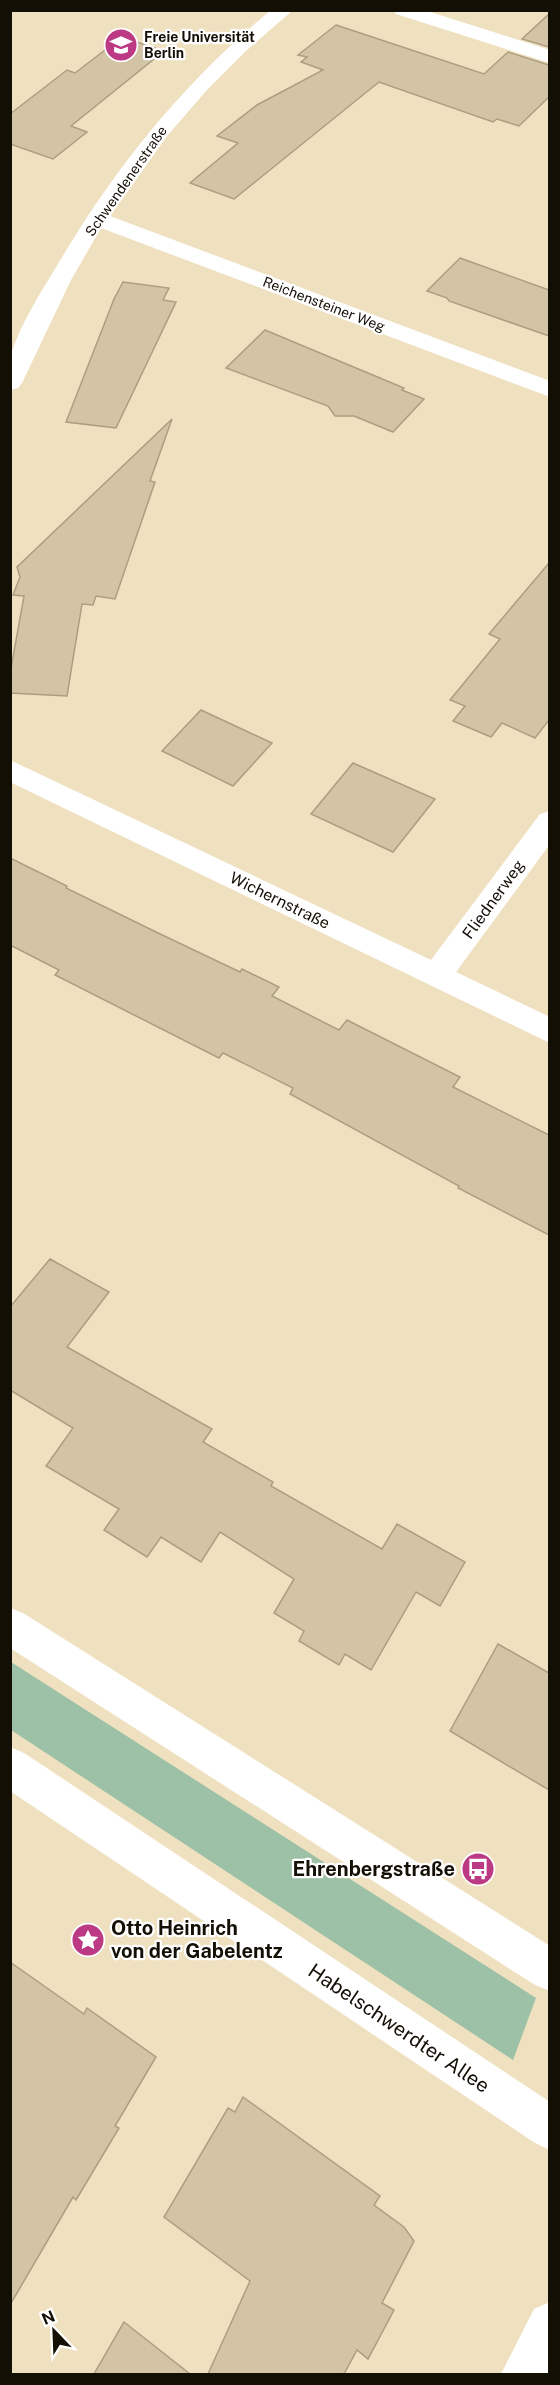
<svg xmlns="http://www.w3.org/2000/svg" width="560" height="2385" font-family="'Public Sans',sans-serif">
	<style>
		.green { fill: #9dc1a6 }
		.building { fill: #d2c4a4; stroke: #ac9e80; stroke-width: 1.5 }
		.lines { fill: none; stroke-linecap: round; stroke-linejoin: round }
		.minor { fill: #fff; fill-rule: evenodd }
		.secondary { fill: #fff; fill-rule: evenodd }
		.labels { text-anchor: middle; stroke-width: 4.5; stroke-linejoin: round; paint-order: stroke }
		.far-poi-label { font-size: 14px; font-weight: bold; fill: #140f05; stroke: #fff; text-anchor: start }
		.far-street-label { font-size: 14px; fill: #140f05; stroke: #fff }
		.street-label { font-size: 16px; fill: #140f05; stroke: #fff }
		.near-poi-label { font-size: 20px; font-weight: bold; fill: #140f05; stroke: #fff; text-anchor: end }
		.near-street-label { font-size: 20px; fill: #140f05; stroke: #fff }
	</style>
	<rect width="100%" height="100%" fill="#efe1c0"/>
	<path class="green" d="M11,1662L536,1998L513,2060L11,1730Z"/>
	<g class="building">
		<path d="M549,14V47L522,39Z"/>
		<path d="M336,25L484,74L508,52L549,65V97L519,126L497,119L493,122L379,82L234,199L190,183L238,143L217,136L257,105L323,70L301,62L307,57L298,55Z"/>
		<path d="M122,37L164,51L71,126L87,132L53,159L10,144V114L67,70L75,73Z"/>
		<path d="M460,258L549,290V336L449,301L447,298L427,291Z"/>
		<path d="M123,282L169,288L163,300L176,302L116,428L66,422L114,299Z"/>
		<path d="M265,330L404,388L402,390L424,399L393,432L354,416H335L328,406L226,368Z"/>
		<path d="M172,419L150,481L155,482L115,599L96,596L93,605L82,604L67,696L10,693V674L24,596L13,595L20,577L17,567Z"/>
		<path d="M549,563V720L535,738L502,723L491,737L453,721L465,706L450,700L500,639L489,634Z"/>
		<path d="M201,710L272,743L233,786L162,751Z"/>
		<path d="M353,763L435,799L393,852L311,814Z"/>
		<path d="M10,858L67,886L66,888L156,932L240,972L242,969L279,987L272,996L339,1030L347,1020L460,1077L453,1087L549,1135V1235L458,1188L459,1186L290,1094L293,1088L223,1053L219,1058L55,975L59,970L10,945Z"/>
		<path d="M50,1259L109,1292L67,1347L212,1429L203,1442L273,1482L271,1486L382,1549L397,1524L465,1562L440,1606L416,1592L371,1670L345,1654L339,1665L299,1641L304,1631L274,1613L294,1579L220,1532L201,1562L161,1537L147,1557L104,1530L119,1509L46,1466L73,1428L10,1390V1307Z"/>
		<path d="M498,1644L549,1673V1790L450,1731Z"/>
		<path d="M10,1962L84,2014L87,2008L156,2057L115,2126L119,2128L76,2200L73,2197L10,2305Z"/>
		<path d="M243,2097L380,2196L374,2205L404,2227L414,2241L382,2303L394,2310L368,2359L357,2350L344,2374H208L250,2281L164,2217L228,2108L235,2112Z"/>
		<path d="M124,2322L190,2374H94Z"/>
	</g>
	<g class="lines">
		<g class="minor">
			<path d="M271,10H293L247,50L206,91L167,136L110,216L550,381V397L101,228L71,280L22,383L18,388L10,390C10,379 8,364 11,354C21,323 41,292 58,264C115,167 184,82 271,10Z"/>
			<path d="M394,10H424L550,50V63L396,14Z"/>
			<path d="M10,760L431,960L540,814L550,811V844L456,972L550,1017V1043L10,782Z"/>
			<path d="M550,2302L549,2374H501L534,2309Z"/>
		</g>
		<g class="secondary">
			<path d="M10,1608L23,1613L550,1946V1991L535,1985L10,1648Z"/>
			<path d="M10,1747L24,1753L550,2102V2150L535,2143L10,1791Z"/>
		</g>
	</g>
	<defs>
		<symbol id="university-disc" viewBox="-11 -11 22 22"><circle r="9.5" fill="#bc3a83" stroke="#fff"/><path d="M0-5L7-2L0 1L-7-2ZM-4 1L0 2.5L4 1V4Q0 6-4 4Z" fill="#fff"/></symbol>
		<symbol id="bus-disc" viewBox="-11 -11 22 22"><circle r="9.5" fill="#bc3a83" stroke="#fff"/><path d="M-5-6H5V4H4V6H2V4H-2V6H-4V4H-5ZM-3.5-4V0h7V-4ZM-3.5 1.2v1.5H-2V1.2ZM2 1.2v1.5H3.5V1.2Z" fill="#fff"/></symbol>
		<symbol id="sight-disc" viewBox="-11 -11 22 22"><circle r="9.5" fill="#bc3a83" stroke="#fff"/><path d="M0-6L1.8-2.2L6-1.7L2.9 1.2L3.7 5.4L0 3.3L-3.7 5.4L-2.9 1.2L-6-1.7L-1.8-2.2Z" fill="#fff"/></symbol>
	</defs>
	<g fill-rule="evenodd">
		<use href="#university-disc" x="102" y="26" width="38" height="38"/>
		<use href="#bus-disc" x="459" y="1850" width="38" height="38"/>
		<use href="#sight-disc" x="69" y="1921" width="38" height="38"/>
	</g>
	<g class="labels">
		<g class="far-poi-label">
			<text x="144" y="42">Freie Universität<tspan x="144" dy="16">Berlin</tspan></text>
		</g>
		<g class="far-street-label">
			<text transform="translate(126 181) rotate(-55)" y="5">Schwendenerstraße</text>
			<text transform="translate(324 304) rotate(21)" y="5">Reichensteiner Weg</text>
		</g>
		<g class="street-label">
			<text transform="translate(493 899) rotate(-54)" y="6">Fliednerweg</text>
			<text transform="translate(280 900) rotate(26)" y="6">Wichernstraße</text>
		</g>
		<g class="near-poi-label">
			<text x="455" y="1876">Ehrenbergstraße</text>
			<text x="111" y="1935" text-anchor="start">Otto Heinrich<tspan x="111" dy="23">von der Gabelentz</tspan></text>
		</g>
		<g class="near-street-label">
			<text transform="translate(399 2028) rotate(34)" y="7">Habelschwerdter Allee</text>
		</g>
	</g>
	<rect width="560" height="2385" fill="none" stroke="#140f05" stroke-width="24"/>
	<g transform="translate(54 2331) rotate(337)" stroke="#ffffff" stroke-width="4.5" paint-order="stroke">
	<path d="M0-4.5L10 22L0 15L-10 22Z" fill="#140f05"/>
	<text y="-9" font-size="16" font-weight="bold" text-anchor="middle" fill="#140f05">N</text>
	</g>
</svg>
